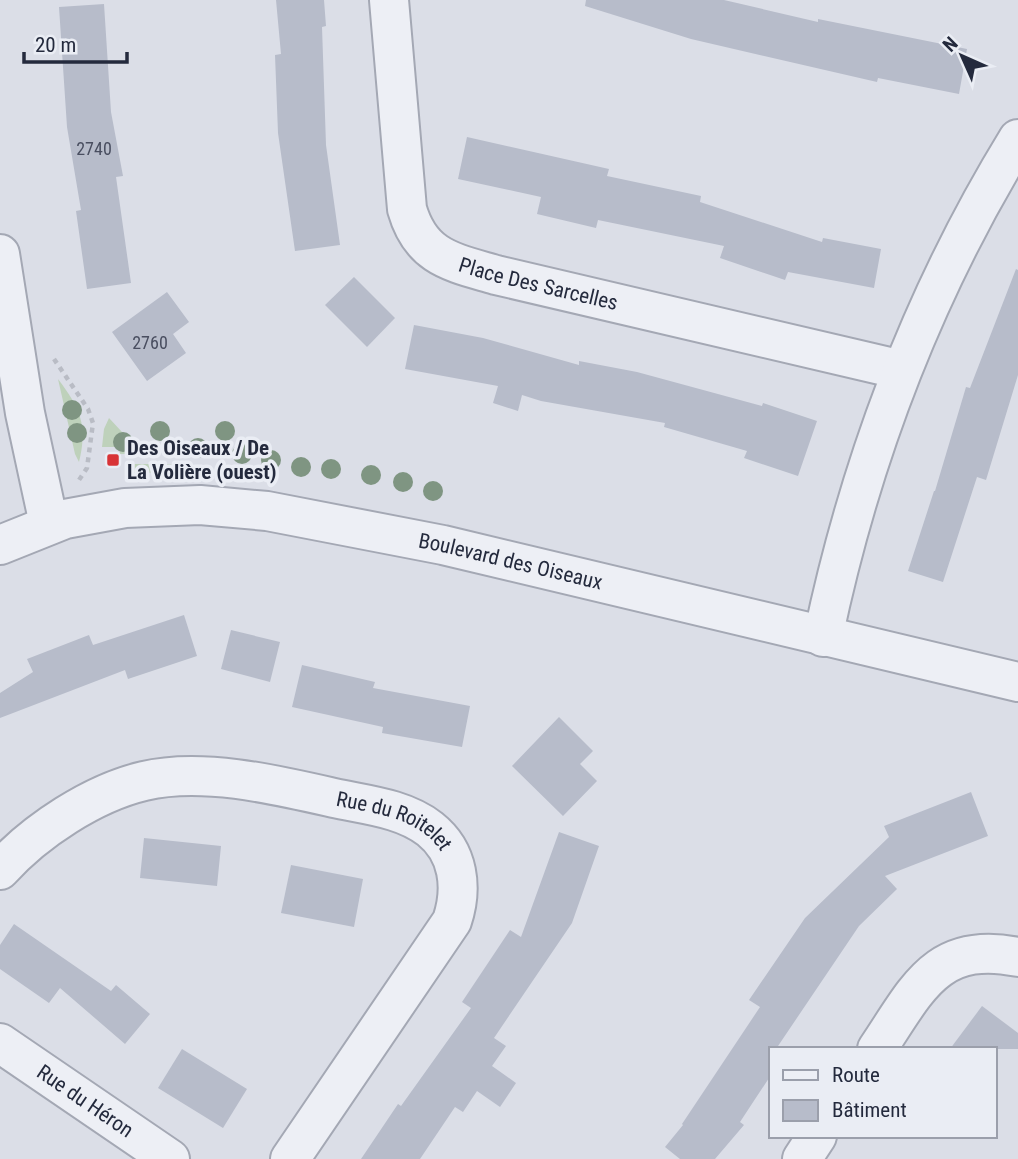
<svg xmlns="http://www.w3.org/2000/svg" width="1018" height="1159" font-family="'Roboto Condensed',sans-serif">
	<style>
		.green { fill: #bed1bb }
		.building { fill: #b7bcca }
		.lines { fill: none; stroke-linecap: round; stroke-linejoin: round }
		.minor-casing { stroke: #a4a8b4; stroke-width: 42 }
		.path { stroke: #b9bcc5; stroke-width: 4.5; stroke-dasharray: 5 5; stroke-linecap: butt }
		.minor { stroke: #edeff5; stroke-width: 38 }
		.tree { fill: #7f9582 }
		.poi-dot { fill: #d83337; stroke: #eaedf4; stroke-width: 2.5 }
		.labels { text-anchor: middle; stroke-width: 7; stroke-linejoin: round; paint-order: stroke }
		.number-label { font-size: 18px; fill: #494e60 }
		.street-label { font-size: 21px; fill: #242a3d; stroke: #eaedf4 }
		.poi-label { font-size: 21px; font-weight: bold; fill: #242a3d; stroke: #eaedf4; text-anchor: start }
	</style>
	<rect width="100%" height="100%" fill="#dbdee7"/>
	<g class="green">
		<path d="M58,379C80,408 88,425 79,462L75,454Z"/>
		<path d="M109,418L122,432L151,453L120,454L119,447H102L104,429Z"/>
		<path d="M131,464H169L195,472L132,473Z"/>
	</g>
	<g class="building">
		<path d="M276,0H324L326,26L322,27L326,145L340,245L295,251L278,133L275,55L281,54Z"/>
		<path d="M586,0H724L818,22V19L967,49L959,94L878,78L877,82L691,39L585,6Z"/>
		<path d="M104,4L111,112L123,176L116,177L131,283L87,289L76,211L81,210L67,127L59,7Z"/>
		<path d="M467,137L609,169L607,176L701,196L700,202L822,242L823,238L881,249L874,288L788,272L785,280L720,258L724,246L598,220L596,228L537,214L541,197L458,179Z"/>
		<path d="M1016,269L1018,270V375L986,480L977,477L943,582L908,571L934,491H935L966,387L970,388Z"/>
		<path d="M354,277L395,318L367,347L325,305Z"/>
		<path d="M167,292L189,322L173,334L186,353L147,381L112,332Z"/>
		<path d="M414,325L483,338L579,365V361L637,372L762,406L763,403L817,421L798,476L744,458L747,451L664,427L665,423L541,401L522,395L518,411L493,403L498,386L405,369Z"/>
		<path d="M184,615L197,656L128,679L125,670L0,718V693L33,672L27,659L89,635L93,645Z"/>
		<path d="M231,630L280,642L270,682L221,669Z"/>
		<path d="M302,665L375,682L373,688L470,706L462,747L382,733L383,727L292,707Z"/>
		<path d="M559,717L593,751L580,764L597,781L563,816L512,766Z"/>
		<path d="M971,792L988,836L885,876L897,889L859,926L776,1049H771V1075L740,1122L744,1125L715,1159H680L665,1147L683,1125L682,1124L760,1007L749,1000L805,918L889,837L884,826Z"/>
		<path d="M559,832L599,846L572,923L494,1038L506,1046L492,1066L516,1083L500,1107L477,1091L463,1112L455,1107L420,1159H361L398,1104L401,1106L471,1008L462,1002L510,930L521,937Z"/>
		<path d="M144,838L221,846L217,886L140,878Z"/>
		<path d="M291,865L363,879L354,927L281,913Z"/>
		<path d="M14,924L111,991L116,985L150,1014L125,1044L60,988L49,1003L0,969V945Z"/>
		<path d="M982,1006L1018,1033V1049H950Z"/>
		<path d="M182,1049L247,1089L223,1128L158,1088Z"/>
	</g>
	<g class="lines">
		<defs>
			<g id="minor">
				<path id="s1" d="M389,0L407,209C421,258 452,262 496,275L902,370"/>
				<path d="M0,254L25,413L49,524"/>
				<path id="s2" d="M0,545L65,519L125,508L200,505L267,511L443,545L1018,682"/>
				<path d="M823,637C860,461 924,292 1018,139"/>
				<path id="s3" d="M0,870C35,831 93,793 144,781C202,767 277,785 334,798C366,805 403,808 430,829C459,852 463,888 452,921L290,1159"/>
				<path id="s4" d="M0,1043L170,1159"/>
				<path d="M877,1049C917,990 936,940 1018,957"/>
				<path d="M802,1159L817,1136"/>
			</g>
		</defs>
		<use href="#minor" class="minor-casing"/>
		<path class="path" d="M54,359L88,409L93,423L87,468L79,480"/>
		<use href="#minor" class="minor"/>
	</g>
	<g class="tree">
		<circle cx="72" cy="410" r="10"/>
		<circle cx="160" cy="431" r="10"/>
		<circle cx="225" cy="431" r="10"/>
		<circle cx="77" cy="433" r="10"/>
		<circle cx="123" cy="442" r="10"/>
		<circle cx="198" cy="448" r="10"/>
		<circle cx="242" cy="454" r="10"/>
		<circle cx="271" cy="460" r="10"/>
		<circle cx="301" cy="467" r="10"/>
		<circle cx="331" cy="469" r="10"/>
		<circle cx="371" cy="475" r="10"/>
		<circle cx="403" cy="482" r="10"/>
		<circle cx="433" cy="491" r="10"/>
	</g>
	<rect class="poi-dot" x="106" y="453" width="14" height="14" rx="3.5"/>
	<g class="labels">
		<g class="number-label">
			<text x="94" y="155">2740</text>
			<text x="150" y="349">2760</text>
		</g>
		<g class="street-label">
			<text dy="7" stroke="none"><textPath href="#s1" startOffset="371">Place Des Sarcelles</textPath></text>
			<text dy="7" stroke="none"><textPath href="#s2" startOffset="522">Boulevard des Oiseaux</textPath></text>
			<text dy="7" stroke="none"><textPath href="#s3" startOffset="429">Rue du Roitelet</textPath></text>
			<text dy="7" stroke="none"><textPath href="#s4" startOffset="103">Rue du Héron</textPath></text>
		</g>
		<g class="poi-label">
			<text x="127" y="455">Des Oiseaux / De<tspan x="127" dy="24">La Volière (ouest)</tspan></text>
		</g>
	</g>
	<rect x="769" y="1047" width="228" height="91" fill="#eaedf4" stroke="#9b9fab" stroke-width="2"/>
	<rect x="783" y="1070" width="35" height="10" fill="#edeff5" stroke="#9b9fab" stroke-width="2"/>
	<text x="832" y="1082" font-size="21" fill="#242a3d">Route</text>
	<rect x="783" y="1100" width="35" height="21" fill="#b7bcca" stroke="#9b9fab" stroke-width="2"/>
	<text x="832" y="1117" font-size="21" fill="#242a3d">Bâtiment</text>
	<g transform="translate(962 56) rotate(315)" stroke="#eaedf4" stroke-width="5" paint-order="stroke">
	<path d="M0-5L12 26L0 18L-12 26Z" fill="#242a3d"/>
	<text y="-10" font-size="19" font-weight="bold" text-anchor="middle" fill="#242a3d">N</text>
	</g>
	<path d="M24 52v10h103v-10" fill="none" stroke="#242a3d" stroke-width="3.5"/>
	<text x="35" y="52" font-size="21" fill="#242a3d" stroke="#eaedf4" stroke-width="5" paint-order="stroke">20 m</text>
</svg>
